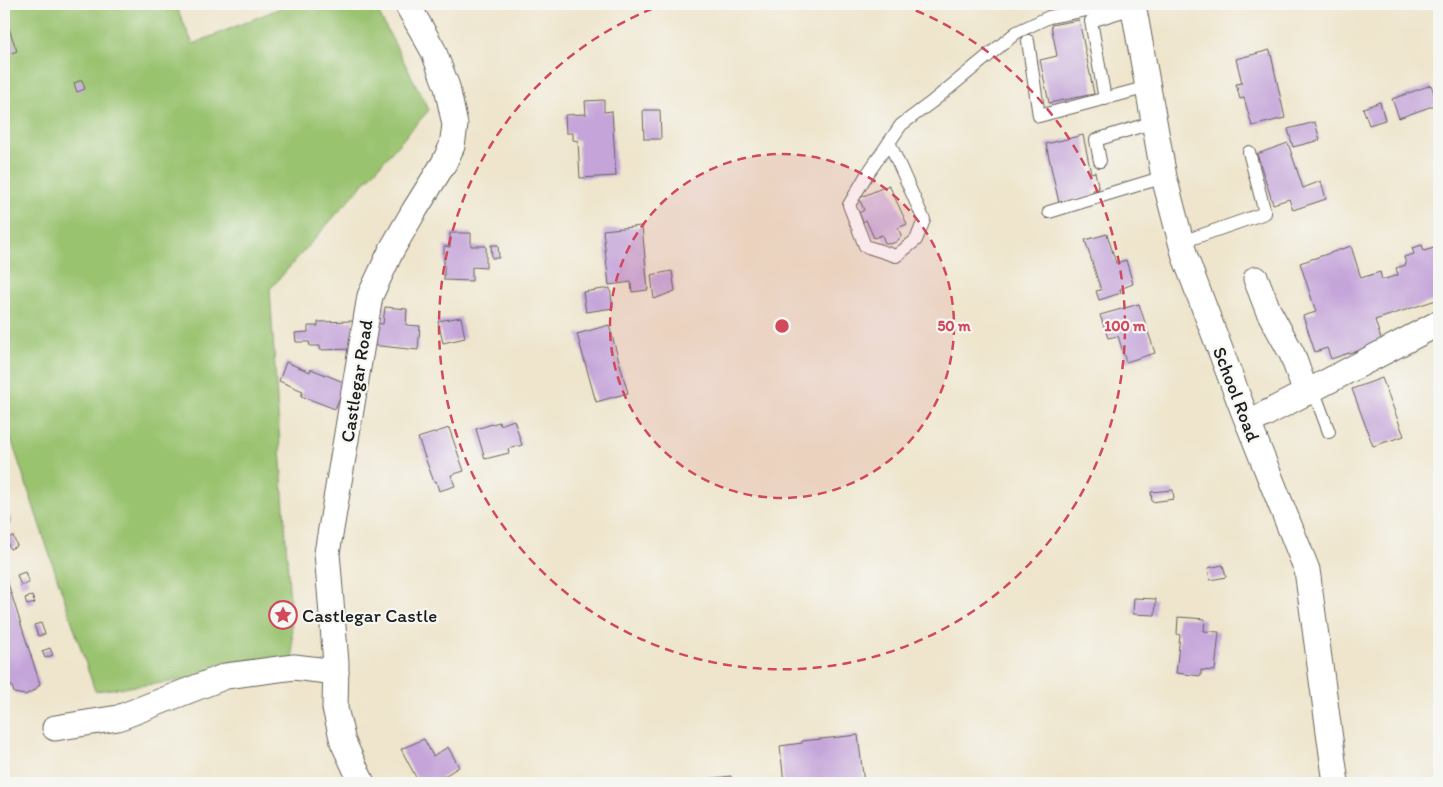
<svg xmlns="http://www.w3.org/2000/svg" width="1443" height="787" font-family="Itim,sans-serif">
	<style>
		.green { fill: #9ac36f; stroke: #5b7046 }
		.building { fill: #c4a4d9 }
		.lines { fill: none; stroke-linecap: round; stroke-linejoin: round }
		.lane-casing { stroke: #66625a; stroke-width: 14 }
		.street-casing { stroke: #66625a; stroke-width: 27 }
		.lane { stroke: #fff; stroke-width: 12 }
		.street { stroke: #fff; stroke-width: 25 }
		.ring { fill: none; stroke: #d1495b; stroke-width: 2.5; stroke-dasharray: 9 6 }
		.labels { text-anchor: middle; stroke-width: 4.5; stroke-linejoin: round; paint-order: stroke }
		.street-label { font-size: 19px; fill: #1c1c1c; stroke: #f6f6f2 }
		.poi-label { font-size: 19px; fill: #1c1c1c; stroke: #f6f6f2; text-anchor: start }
		.centre { fill: #d1495b; stroke: #f6f6f2; stroke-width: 2.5 }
		.ring-label { font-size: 15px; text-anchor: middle; font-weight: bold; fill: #d1495b; stroke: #f6f6f2; stroke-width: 4.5; stroke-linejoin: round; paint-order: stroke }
	</style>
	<rect width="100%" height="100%" fill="#f6f6f2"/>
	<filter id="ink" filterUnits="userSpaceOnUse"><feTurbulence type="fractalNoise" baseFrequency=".02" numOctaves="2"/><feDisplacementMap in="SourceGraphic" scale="10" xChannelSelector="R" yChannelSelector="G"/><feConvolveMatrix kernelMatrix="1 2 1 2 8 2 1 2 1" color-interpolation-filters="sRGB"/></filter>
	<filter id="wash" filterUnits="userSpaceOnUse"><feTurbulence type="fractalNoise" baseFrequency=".0096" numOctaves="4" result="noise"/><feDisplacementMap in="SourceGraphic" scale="20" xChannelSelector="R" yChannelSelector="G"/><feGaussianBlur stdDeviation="1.12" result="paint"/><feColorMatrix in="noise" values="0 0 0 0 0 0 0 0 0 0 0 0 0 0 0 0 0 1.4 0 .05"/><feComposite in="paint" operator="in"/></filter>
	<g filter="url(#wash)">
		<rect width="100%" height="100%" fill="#eee5cc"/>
		<path class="green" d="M9,4H175L193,44L290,4H356L378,12L429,110L270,289L294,667L95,691L4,418V7Z"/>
		<g id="blocks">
			<g class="building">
				<path d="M4,15L17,51L4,56Z"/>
				<path d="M1079,20L1094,94L1049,103L1040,60L1057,56L1051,25Z"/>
				<path d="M1270,50L1285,118L1252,126L1244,98L1240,99L1236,84L1242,83L1236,59Z"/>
				<path d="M82,80L85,89L77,92L74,83Z"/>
				<path d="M1431,85L1438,104L1399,118L1392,99Z"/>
				<path d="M604,100V112L612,111L616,176L580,178L578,141L573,140V133H566L565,115L586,114L585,101Z"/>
				<path d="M1380,102L1385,120L1369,125L1363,108Z"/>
				<path d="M643,110H660L661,139H644Z"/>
				<path d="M1315,122L1320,140L1293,147L1288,129Z"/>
				<path d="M1083,135L1091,173L1095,172L1099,189L1093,190L1095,195L1059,203L1046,144Z"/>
				<path d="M1288,143L1303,188L1321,181L1326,199L1293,210L1289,199L1273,204L1257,154Z"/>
				<path d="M889,185L907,224L898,228L901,235V237L896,242L890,244L885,243L882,235L874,238L866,220L863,222L859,213L864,210L859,198Z"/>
				<path d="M642,226L648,290L632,292L631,282L609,285L603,230Z"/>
				<path d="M450,233H471V246H486V268L472,267V281L444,280V246L450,247Z"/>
				<path d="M1107,234L1116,263L1126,260L1133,284L1120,289L1121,293L1099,300L1096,291L1101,290L1085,240Z"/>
				<path d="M491,245H498L499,258H492Z"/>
				<path d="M1422,245L1424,251L1434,248L1436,253L1439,252V299L1375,320L1383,345L1356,354L1355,351L1331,359L1327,348L1315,352L1303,316L1316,312L1300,263L1351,246L1361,278L1380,272L1382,280L1398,275L1396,268L1406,265L1404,257L1414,254L1412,248Z"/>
				<path d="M672,271L675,291L654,299L651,275Z"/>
				<path d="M610,288L613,308L586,312L583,292Z"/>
				<path d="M1139,304L1155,353L1126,362L1118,336L1108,338L1100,315Z"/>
				<path d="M385,307L407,309L406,325L420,326L418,350L371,345L373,323L383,324Z"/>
				<path d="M461,317L465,338L443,343L438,321Z"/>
				<path d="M353,321L354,349L320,350V346H310L309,342H296L295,333L308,332V326H318V322Z"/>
				<path d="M609,325L628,393L596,402L577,334Z"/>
				<path d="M286,362L310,372L311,369L346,383L335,409L301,396L303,391L279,381Z"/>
				<path d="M1382,378L1404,436L1373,446L1352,389Z"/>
				<path d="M514,420L522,445L508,449L509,453L485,459L476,429L499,422L500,425Z"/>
				<path d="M449,428L464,471L451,475L455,486L439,491L436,481L434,482L418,438Z"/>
				<path d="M1173,490L1174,499L1152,502L1151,492Z"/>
				<path d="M9,514L12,523L4,526V516Z"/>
				<path d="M13,536L17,546L10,549L6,539Z"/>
				<path d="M1223,565L1226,577L1210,580L1208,568Z"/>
				<path d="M4,571L40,684L35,690L25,695L14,693L12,686L4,688Z"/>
				<path d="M25,572L29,583L21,586L17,575Z"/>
				<path d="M32,596L35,603L27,605L25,598Z"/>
				<path d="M1134,598L1156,599L1155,615L1133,614Z"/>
				<path d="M1178,617L1205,619L1204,631L1219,632L1215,671L1201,670V676L1176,673L1180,635L1177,634Z"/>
				<path d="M41,623L45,634L38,636L34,625Z"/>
				<path d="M50,648L53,655L45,658L42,651Z"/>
				<path d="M858,735L864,783H784L780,746L802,743V741Z"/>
				<path d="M424,739L433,756L448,747L459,767L433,783H419L401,749Z"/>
				<path d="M731,776L732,783H708L707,779Z"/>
			</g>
		</g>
	</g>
	<g filter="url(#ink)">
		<use href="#blocks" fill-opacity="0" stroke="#66625a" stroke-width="1"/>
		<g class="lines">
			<defs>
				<g id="lane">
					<path d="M1028,41L1039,116L1148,87"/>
					<path d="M1105,99L1091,21L1133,8"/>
					<path d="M889,142L924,220L916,240L896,256L865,246L849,205L866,176L901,125L933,101L1017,32L1049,17L1118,4"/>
					<path d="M1100,161L1096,140L1154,122"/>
					<path d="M1049,212L1164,177"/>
					<path d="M1182,242L1265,213L1249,152"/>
					<path d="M1313,389L1329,432"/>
				</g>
				<g id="street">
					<path d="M1133,4L1164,177L1185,257L1243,410L1307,570L1336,783"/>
					<path d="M1256,279L1268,310L1292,354L1306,393"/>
					<path d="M1248,423L1439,323"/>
					<path d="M55,728L118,718L226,676L294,667L336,672"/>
					<path d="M362,783L343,742L335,708L336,663L327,553L370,296L392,249L414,211L444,163L452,146L455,125L447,87L433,50L407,4"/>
				</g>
			</defs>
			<use href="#lane" class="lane-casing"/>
			<use href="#street" class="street-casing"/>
			<use href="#lane" class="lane"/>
			<use href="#street" class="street"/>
		</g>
	</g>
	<circle cx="782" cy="326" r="172" fill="#d1495b" fill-opacity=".12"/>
	<g class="ring">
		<circle cx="782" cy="326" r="172"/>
		<path d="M902 5A343 343 0 1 1 662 5"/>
	</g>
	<defs>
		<symbol id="sight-ring" viewBox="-11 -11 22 22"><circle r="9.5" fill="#f6f6f2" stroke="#d1495b" stroke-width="1.5"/><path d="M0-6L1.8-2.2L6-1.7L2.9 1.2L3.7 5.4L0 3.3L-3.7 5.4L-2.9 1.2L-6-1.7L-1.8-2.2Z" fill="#d1495b"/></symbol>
	</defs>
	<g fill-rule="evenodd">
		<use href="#sight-ring" x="267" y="599" width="32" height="32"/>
	</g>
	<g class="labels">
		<g class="street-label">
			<text transform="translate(356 381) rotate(-81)" y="7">Castlegar Road</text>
			<text transform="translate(1237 394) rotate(69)" y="7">School Road</text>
		</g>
		<g class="poi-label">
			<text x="302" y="622">Castlegar Castle</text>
		</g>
	</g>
	<circle cx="782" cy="326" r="8" class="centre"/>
	<g class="ring-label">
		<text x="954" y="331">50 m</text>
		<text x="1125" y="331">100 m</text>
	</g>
	<rect width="1443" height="787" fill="none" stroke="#f6f6f2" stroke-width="20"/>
</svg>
